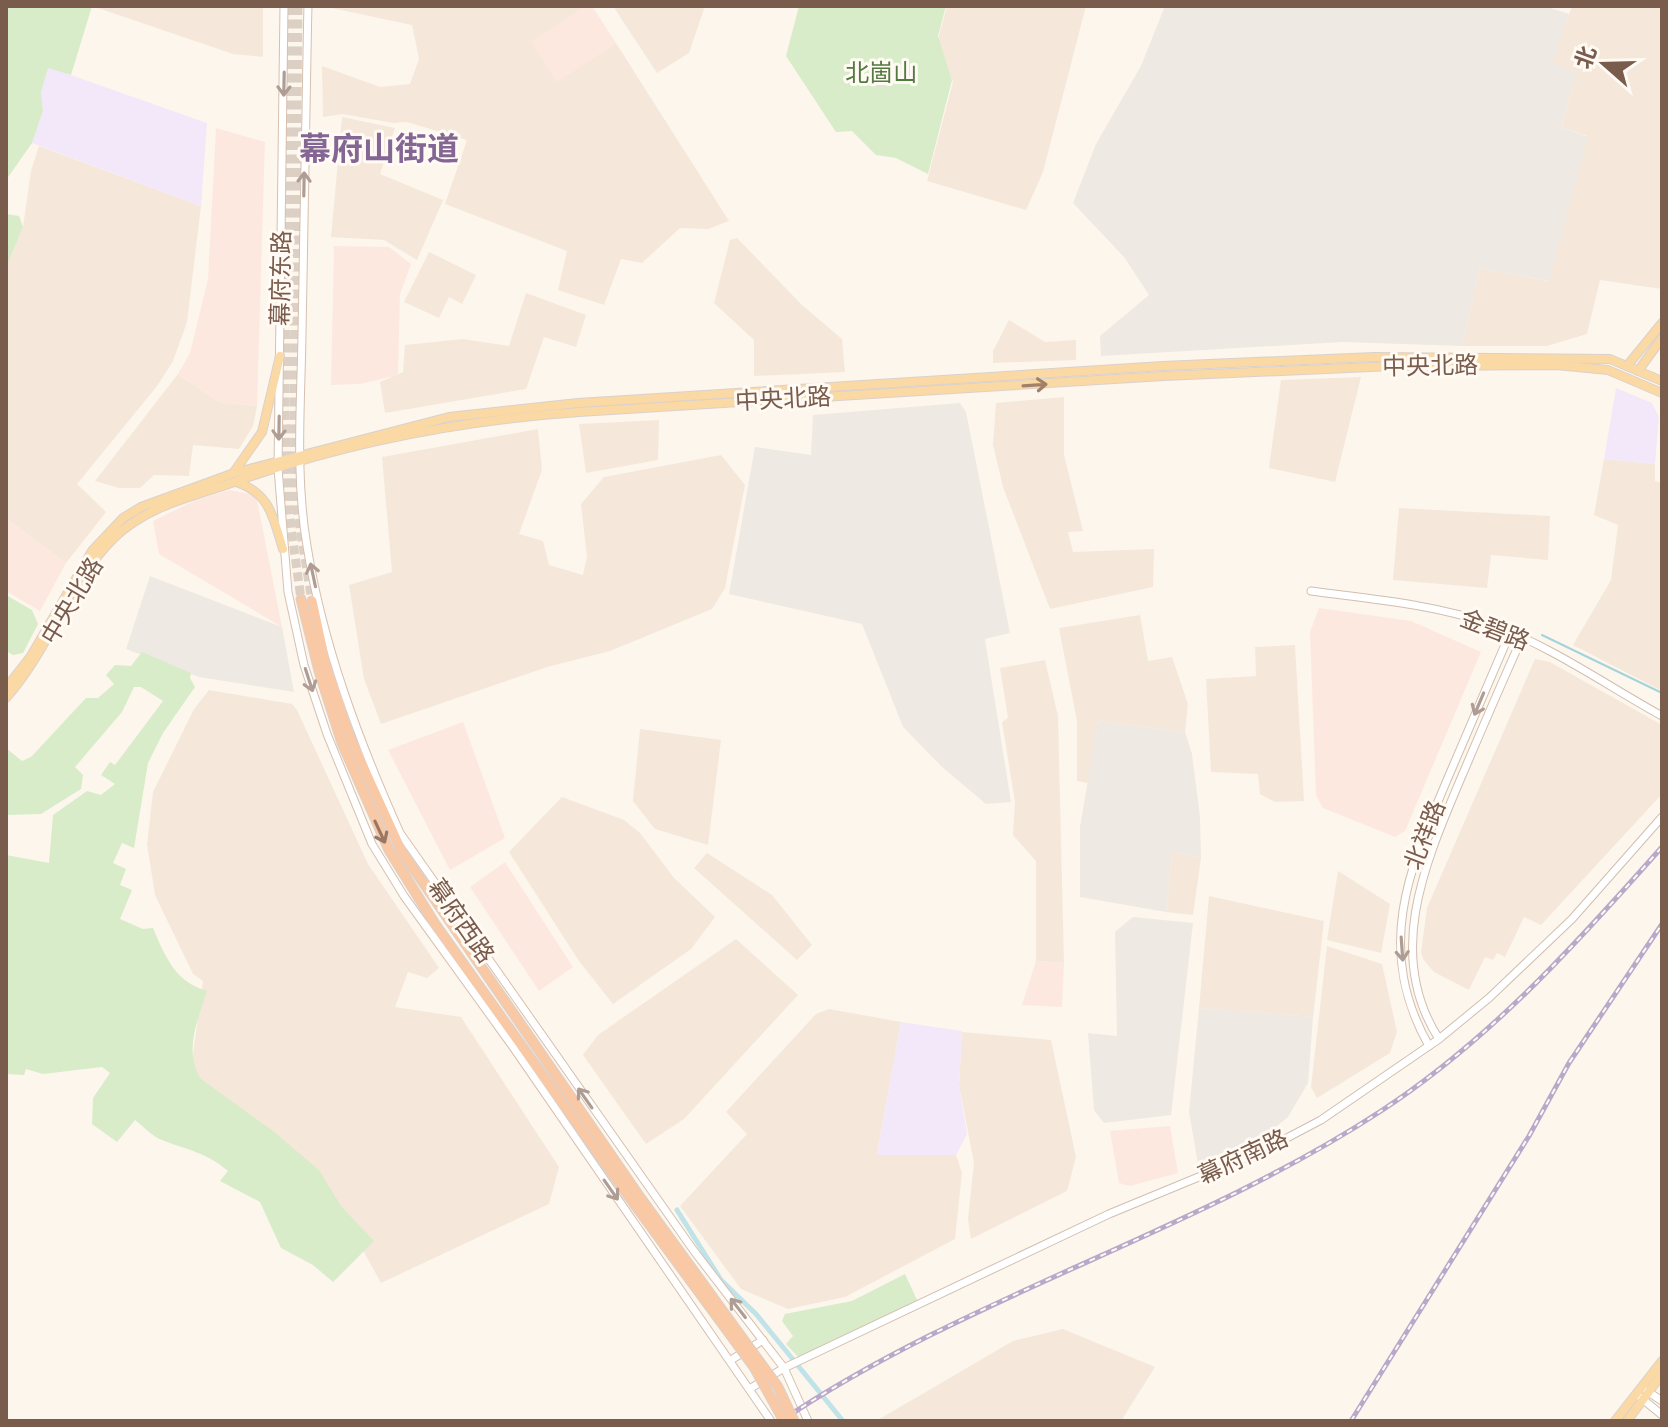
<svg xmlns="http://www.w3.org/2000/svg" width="1668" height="1427" font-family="Cabin,'Noto Sans SC',sans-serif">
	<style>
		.residential { fill: #f5e8da }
		.commercial { fill: #fde8e0 }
		.industrial { fill: #efe9e4 }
		.education { fill: #f3e8fa }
		.green { fill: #d8ecc9 }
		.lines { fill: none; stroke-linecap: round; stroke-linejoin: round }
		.stream { stroke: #a5d3da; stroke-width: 2 }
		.canal { stroke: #bfe3e8; stroke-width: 5 }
		.trunk-tunnel { stroke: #dcd0c4; stroke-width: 9; stroke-dasharray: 9 4.5; stroke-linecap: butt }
		.tertiary-casing { stroke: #d1beb0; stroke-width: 9 }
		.secondary-casing { stroke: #d6c0b0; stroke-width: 9 }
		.primary-casing { stroke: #dad1cd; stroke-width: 10 }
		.trunk-casing { stroke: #dad1cd; stroke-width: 11 }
		.tertiary { stroke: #fff; stroke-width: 7 }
		.secondary { stroke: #fff; stroke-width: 7 }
		.primary { stroke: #fbd9a5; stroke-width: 8 }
		.trunk { stroke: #f9c8a4; stroke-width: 9 }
		.rail-casing { stroke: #b9a8c9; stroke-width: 5 }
		.rail { stroke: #fffaf3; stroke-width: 2; stroke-dasharray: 6; stroke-linecap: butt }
		.trunk-bridge-casing { stroke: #dad1cd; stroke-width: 11; stroke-linecap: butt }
		.trunk-bridge { stroke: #f9c8a4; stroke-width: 9 }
		.oneway { stroke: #af9d94 }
		.oneway2 { stroke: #a18267 }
		.oneway3 { stroke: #9a7763 }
		.labels { text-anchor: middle; stroke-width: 6; stroke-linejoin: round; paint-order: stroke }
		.park-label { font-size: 24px; fill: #537a41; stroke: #fffaf3 }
		.street-label { font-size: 24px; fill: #7a5c4d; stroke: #fffaf3 }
		.district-label { font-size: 32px; font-weight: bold; fill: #846695; stroke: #fffaf3 }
	</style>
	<rect width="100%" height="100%" fill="#fdf6ec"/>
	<g class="residential">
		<path d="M92,6H263V57L233,54Z"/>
		<path d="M322,6H586L532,42L557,81L616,43L729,221L708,229L680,228L642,263L621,259L604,305L558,290L567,251L445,204L467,140L407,122L393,123L343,114L323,117L322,66L380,87L410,84L419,59L412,25Z"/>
		<path d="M613,6H705L689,53L657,73Z"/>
		<path d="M947,6H1086L1043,172L1026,210L927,181L953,82L938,39Z"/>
		<path d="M1572,6H1662V289L1600,280L1587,334L1547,346H1462L1480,268L1548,281L1587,136L1561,127L1577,72L1552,63Z"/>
		<path d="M342,117L395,128L380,174L443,200L417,260L384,240L331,237Z"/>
		<path d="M39,146L201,206L187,322L173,361L157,386L77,484L106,512L66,563L6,518V268L23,227L31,171Z"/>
		<path d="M737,238L802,305L842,339L845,372L754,376V340L714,303L730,240Z"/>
		<path d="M429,252L476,275L462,304L449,297L439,318L404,302Z"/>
		<path d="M526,293L586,315L576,347L544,337L526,389L385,413L380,382L403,372L405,345L463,339L509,346Z"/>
		<path d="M1009,320L1045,342L1076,340V360L993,363V351Z"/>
		<path d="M178,374L219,402L257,406L253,426L239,449L193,445L189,476L154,475L140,488H119L95,481Z"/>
		<path d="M1361,377L1335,482L1269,468L1281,380Z"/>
		<path d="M1064,397V455L1083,531L1068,532L1073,552L1154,549L1153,587L1050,609L1003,487L993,445L996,403Z"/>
		<path d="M659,420L658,460L586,473L579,424Z"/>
		<path d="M538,429L542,470L519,534L543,541L549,565L583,575L587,557L581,504L604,477L721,455L745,485L725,588L712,609L610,651L547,667L381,724L364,679L349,585L392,572L382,457Z"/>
		<path d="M1604,459L1655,464V481L1662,483V691L1573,645L1611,580L1618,525L1594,515Z"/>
		<path d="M1399,508L1550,516L1548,560L1491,555L1487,588L1393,580Z"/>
		<path d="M1140,615L1148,661L1172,657L1188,704L1185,732L1098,721L1088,783L1077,781V721L1059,628Z"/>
		<path d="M1295,645L1304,801L1275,802L1260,794L1258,774L1211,772L1206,679L1256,676L1255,647Z"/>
		<path d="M1535,659L1550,662L1662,725V794L1541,925L1524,917L1505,957L1497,953L1493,960L1485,957L1469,990L1434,972L1423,959L1421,952L1427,908Z"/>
		<path d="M1045,660L1058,716L1064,963L1036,961V861L1013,835L1015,802L1002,722L1008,718L1000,668Z"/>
		<path d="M209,690L292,704L297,710L368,864L439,968L427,978L408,972L395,1007L461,1017L559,1167L549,1204L381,1283L344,1216L196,1084L191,1069L203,981L193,974L155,895L147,844L153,792L194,709Z"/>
		<path d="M640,729L721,740L708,845L655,829L633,801Z"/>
		<path d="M562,797L624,820L640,833L674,878L715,917L691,949L613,1004L579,961L509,852Z"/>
		<path d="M1172,852L1201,858L1193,915L1166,912Z"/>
		<path d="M707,853L772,895L812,945L797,960L694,868Z"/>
		<path d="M1338,871L1390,904L1381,953L1327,940Z"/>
		<path d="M1209,896L1324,921L1313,1017L1199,1008Z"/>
		<path d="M736,939L798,995L684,1119L646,1144L583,1055L598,1035Z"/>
		<path d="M1327,946L1382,964L1397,1032L1390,1053L1317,1098L1311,1087Z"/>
		<path d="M829,1009L901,1022L877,1154L956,1155L962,1173L955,1239L845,1297L788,1309L741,1289L680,1206L747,1134L726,1112L816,1014Z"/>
		<path d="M962,1032L1051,1040L1076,1157L1067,1191L971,1239L968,1219L974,1163L959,1085Z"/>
		<path d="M1063,1329L1155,1367L1121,1421H876L1013,1341Z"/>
	</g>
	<g class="commercial">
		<path d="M586,6H592L616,43L557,82L531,42Z"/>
		<path d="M216,128L265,142L257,406L219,402L178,374L190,353L208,279Z"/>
		<path d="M334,246L389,247L411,264L400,294L398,375L360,384L331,385Z"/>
		<path d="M229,490L250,494L257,500L282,627L159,554L153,521L196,500Z"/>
		<path d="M6,518L66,563L40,611L6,591Z"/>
		<path d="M1319,608L1411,621L1481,652L1405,831L1395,837L1323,808L1316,795L1310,632Z"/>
		<path d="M463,722L505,838L450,870L388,750Z"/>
		<path d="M505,862L573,967L539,991L470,887Z"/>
		<path d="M1036,961L1064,963L1062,1007L1022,1005Z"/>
		<path d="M1170,1126L1178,1173L1130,1186L1119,1183L1110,1131Z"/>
	</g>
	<g class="industrial">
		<path d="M1165,6H1544L1569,14L1553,63L1577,72L1561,127L1588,137L1549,281L1480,268L1462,346L1343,342L1101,356L1100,336L1149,295L1124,257L1073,203L1096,144L1141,66Z"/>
		<path d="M960,403L966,412L1010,633L985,639L1011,802L986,804L941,766L903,727L862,624L729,594L755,447L811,455L813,415Z"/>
		<path d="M150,576L282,627L294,692L199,677L126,649Z"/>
		<path d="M1098,721L1185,732L1192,754L1200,817L1201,858L1172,852L1166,912L1080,897V827Z"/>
		<path d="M1133,917L1193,923L1171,1115L1104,1123L1094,1110L1088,1033L1117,1036L1115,932Z"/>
		<path d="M1199,1008L1313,1017L1308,1083L1288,1117L1246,1151L1199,1170L1189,1112Z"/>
	</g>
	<g class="education">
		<path d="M48,67L207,123L201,206L32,143L43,111L41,92Z"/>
		<path d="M1616,388L1652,403L1659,417L1655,464L1604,459Z"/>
		<path d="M901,1022L962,1031L959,1085L967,1134L956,1155H877Z"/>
	</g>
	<g class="green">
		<path d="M6,6H92L71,75L48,68L41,92L43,111L32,143L6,180Z"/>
		<path d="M799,6H946L938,36L952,80L928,174L896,158L876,155L852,131L836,132L786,56Z"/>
		<path d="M6,214L19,216L23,227L6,268Z"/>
		<path d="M6,595L32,610L38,624L23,653L13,655L6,651Z"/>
		<path d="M142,652L191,673L190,678L195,687L163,733L148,763L134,848L122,843L113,863L126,869L120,885L132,890L120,919L143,929L153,928C165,956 175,982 207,991C198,1020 183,1051 201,1079L273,1131L319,1170L341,1206L374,1241L333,1282L313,1265L281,1248L260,1202L220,1181L228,1171C206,1152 187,1150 162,1140C153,1137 143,1126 135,1120L117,1142L92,1124L93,1098L110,1073L102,1067L43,1074L26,1069L24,1075L6,1074V855L49,863L53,815L87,791L101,795L115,784L101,775L110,762L115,765L163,701L141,687H134L122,712L75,767L83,775L81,789L41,814L6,815V748L22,761L31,757L86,698H98L114,684L106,675L115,665L131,666Z"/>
		<path d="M905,1274L918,1302L801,1360L786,1344L793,1336L782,1321L785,1314L852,1301Z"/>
	</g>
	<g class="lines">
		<path class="stream" d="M1542,635L1662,693"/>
		<path class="canal" d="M677,1210L721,1280L756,1314L843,1421"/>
		<g class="trunk-tunnel">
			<path d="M290,6L285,410L289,512L301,599"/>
			<path d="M298,6L294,410L297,509L312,601"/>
		</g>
		<defs>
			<g id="tertiary">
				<path d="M1311,591C1371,599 1433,604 1490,624C1551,646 1606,685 1662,716"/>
				<path d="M1439,1039C1384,954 1426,861 1461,778C1481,731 1501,684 1522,638"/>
				<path d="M1429,1046C1373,947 1410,867 1450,773C1470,726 1490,679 1510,633"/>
				<path d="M731,1360L763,1340"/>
				<path d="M751,1388L784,1368L1109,1214L1264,1150L1321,1120L1439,1039L1489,998L1572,919L1662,817"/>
				<path d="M1647,1391L1662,1401"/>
				<path d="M1640,1397L1662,1415"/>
			</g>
			<g id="secondary">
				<path d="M284,6L278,468L288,592L304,665L327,734L372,844L404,896L513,1047L771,1421"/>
				<path d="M308,6C305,115 304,224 302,334C301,404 295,476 307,546C323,646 359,741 400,833L694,1251L784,1368L808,1421"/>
			</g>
			<g id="primary">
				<path d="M1627,366L1662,323"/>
				<path d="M1638,371L1662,338"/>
				<path d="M234,472L262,432L280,356"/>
				<path d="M236,482C270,493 273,517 283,549"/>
				<path d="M6,688L31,656L92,551L123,518L141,507L234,473L449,417L578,403L1163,366L1374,357L1610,359L1662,381"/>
				<path d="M6,698C49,650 68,583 114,538C148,505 192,497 234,482C344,443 463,420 579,412L1164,376L1394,366L1556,365L1608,370L1662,393"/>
				<path d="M1615,1421L1662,1361"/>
				<path d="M1627,1421L1662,1374"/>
			</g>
			<g id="trunk">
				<path d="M301,599L319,671L342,743L389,850L435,924L635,1205"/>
				<path d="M312,601L326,666L351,740L402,852L642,1200"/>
			</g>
		</defs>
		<use href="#tertiary" class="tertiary-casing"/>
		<use href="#secondary" class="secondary-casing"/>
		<use href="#primary" class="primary-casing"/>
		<use href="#trunk" class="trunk-casing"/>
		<use href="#tertiary" class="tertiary"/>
		<use href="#secondary" class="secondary"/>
		<use href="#primary" class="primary"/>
		<use href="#trunk" class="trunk"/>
		<defs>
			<g id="rail">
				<path d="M781,1421C968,1295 1193,1234 1381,1111C1491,1039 1576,944 1662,847"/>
				<path d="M1351,1421L1529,1136L1569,1063L1662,924"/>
			</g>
		</defs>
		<use href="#rail" class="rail-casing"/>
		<use href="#rail" class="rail"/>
		<defs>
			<g id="trunk-bridge">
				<path d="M642,1200L778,1387L794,1421"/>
				<path d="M635,1205L754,1367L784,1421"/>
			</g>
		</defs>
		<use href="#trunk-bridge" class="trunk-bridge-casing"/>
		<use href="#trunk-bridge" class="trunk-bridge"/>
	</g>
	<defs><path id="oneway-shaft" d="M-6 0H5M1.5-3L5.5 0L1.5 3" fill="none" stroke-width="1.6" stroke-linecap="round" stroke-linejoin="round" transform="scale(2)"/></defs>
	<g class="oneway">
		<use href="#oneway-shaft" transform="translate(284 84) rotate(91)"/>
		<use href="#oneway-shaft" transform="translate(304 184) rotate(-89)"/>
		<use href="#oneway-shaft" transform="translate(279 428) rotate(91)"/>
		<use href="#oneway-shaft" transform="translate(313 575) rotate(-102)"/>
		<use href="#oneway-shaft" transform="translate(309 680) rotate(72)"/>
		<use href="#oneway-shaft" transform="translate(1479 704) rotate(113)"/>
		<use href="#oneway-shaft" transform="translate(1402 949) rotate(86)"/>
		<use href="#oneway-shaft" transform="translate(585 1098) rotate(-125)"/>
		<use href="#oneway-shaft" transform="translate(611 1190) rotate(55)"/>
		<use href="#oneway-shaft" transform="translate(738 1308) rotate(-128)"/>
	</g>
	<use class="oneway2" href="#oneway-shaft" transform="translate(1035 385) rotate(-4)"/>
	<use class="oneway3" href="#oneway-shaft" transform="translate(380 832) rotate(65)"/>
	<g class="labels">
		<g class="park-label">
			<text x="881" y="81">北崮山</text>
		</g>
		<g class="street-label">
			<text transform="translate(281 278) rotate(-89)" y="8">幕府东路</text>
			<text transform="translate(1430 366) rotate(-1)" y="8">中央北路</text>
			<text transform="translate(783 399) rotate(-3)" y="8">中央北路</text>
			<text transform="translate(72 601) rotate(-59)" y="8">中央北路</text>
			<text transform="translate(1495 630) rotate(21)" y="8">金碧路</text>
			<text transform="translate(1425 835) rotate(-69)" y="8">北祥路</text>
			<text transform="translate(461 921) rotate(55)" y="8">幕府西路</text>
			<text transform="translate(1243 1157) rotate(-25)" y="8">幕府南路</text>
		</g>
		<g class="district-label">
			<text x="379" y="160">幕府山街道</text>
		</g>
	</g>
	<rect width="1668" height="1427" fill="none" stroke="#7a5c4d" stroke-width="16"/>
	<g transform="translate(1604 64) rotate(290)" stroke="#fffaf3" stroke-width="6" paint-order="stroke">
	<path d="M0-6L14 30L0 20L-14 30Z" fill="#7a5c4d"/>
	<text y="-12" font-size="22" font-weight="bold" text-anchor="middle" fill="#7a5c4d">北</text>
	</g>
</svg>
